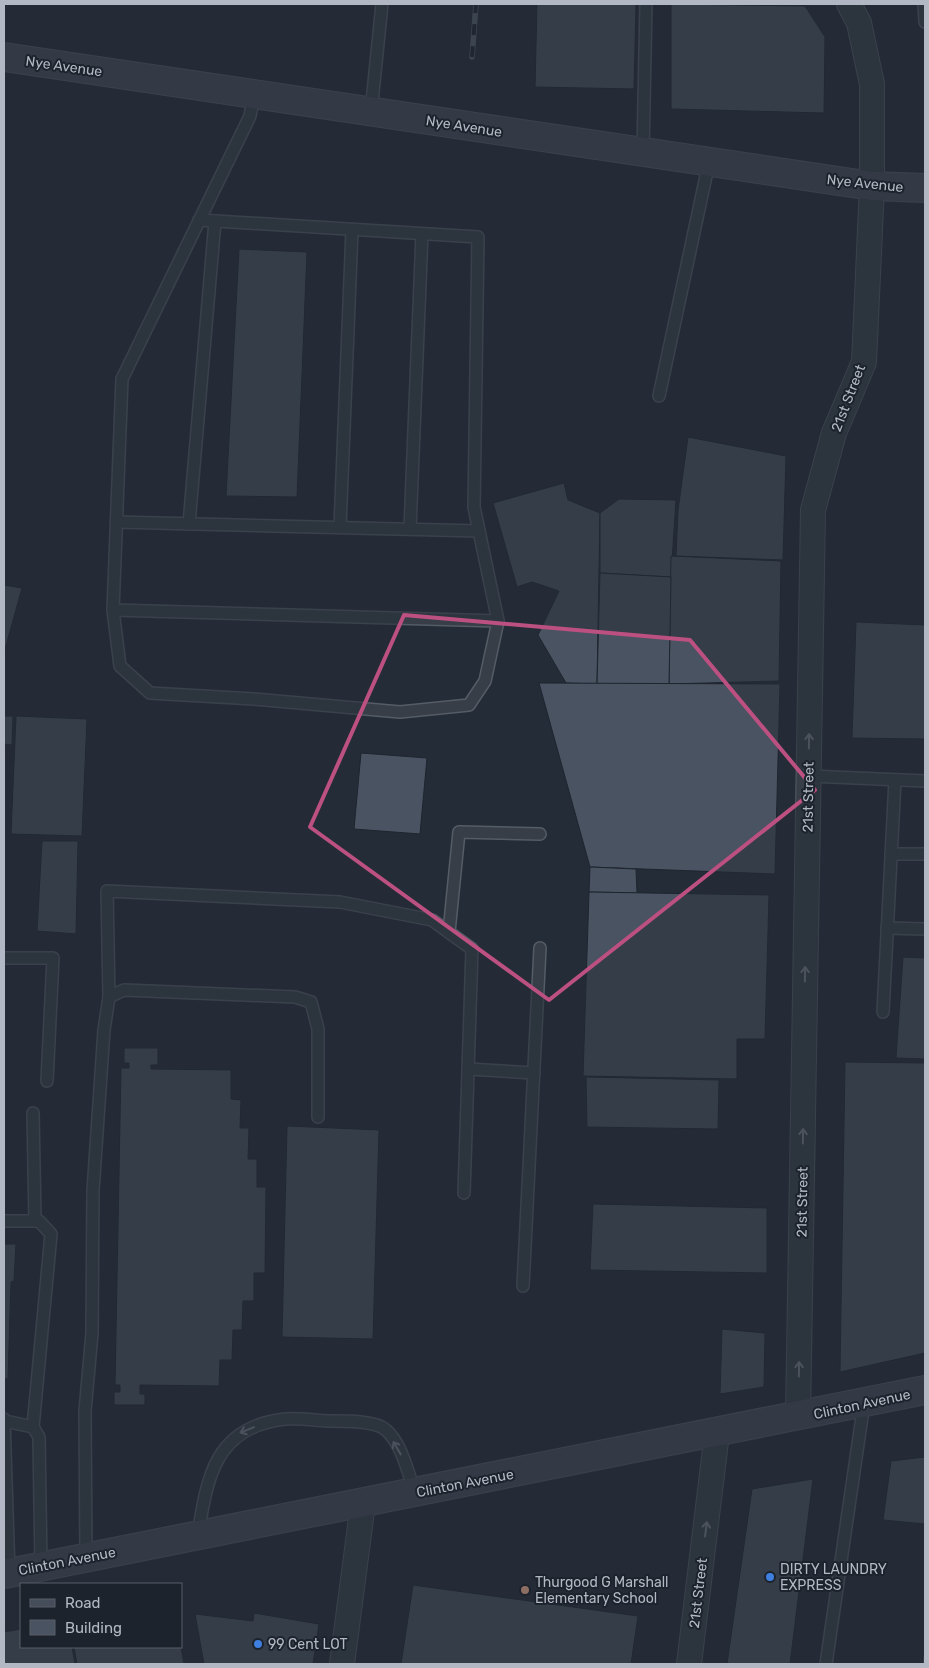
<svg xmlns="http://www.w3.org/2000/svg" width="929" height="1668" font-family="Rubik,sans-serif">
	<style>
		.building { fill: #4a5361; stroke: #1e252f }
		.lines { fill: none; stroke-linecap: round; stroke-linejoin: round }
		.lane-casing { stroke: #555c66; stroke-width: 14 }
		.street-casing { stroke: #555c66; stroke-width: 26 }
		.secondary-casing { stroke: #555c66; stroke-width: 30 }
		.lane { stroke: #373e48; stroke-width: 11 }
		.street { stroke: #373e48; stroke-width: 24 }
		.secondary { stroke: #464d5a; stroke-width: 28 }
		.rail-casing { stroke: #59626e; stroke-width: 5.5 }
		.rail { stroke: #1c232d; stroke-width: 4; stroke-dasharray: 11; stroke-linecap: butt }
		.oneway { stroke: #7b828c }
		.marked { fill: none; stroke: #bc5080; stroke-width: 4; stroke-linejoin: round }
		.shop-dot { fill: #3f7fe0; stroke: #1c232d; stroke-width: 2 }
		.education-dot { fill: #8d6e63; stroke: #1c232d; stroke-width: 2 }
		.labels { text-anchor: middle; stroke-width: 4; stroke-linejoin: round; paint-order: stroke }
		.street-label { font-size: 14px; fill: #b2b9c4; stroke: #1c232d }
		.poi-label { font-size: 14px; fill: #b2b9c4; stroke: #1c232d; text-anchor: start }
	</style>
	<rect width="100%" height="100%" fill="#242c37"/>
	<g class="building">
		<path d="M537,4H636L634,89L535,87Z"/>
		<path d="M671,4L805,6L825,37L824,113L671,109Z"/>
		<path d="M239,249L307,252L297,497L226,496Z"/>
		<path d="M688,437L786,456L783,560L676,556L678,510Z"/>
		<path d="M564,483L568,500L600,513L597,684L566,683L538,635L559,591L532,582L517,587L493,503Z"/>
		<path d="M619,499L676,500L671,577L600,573V513Z"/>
		<path d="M671,556L781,561L779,681L669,684Z"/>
		<path d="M600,573L671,577L669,684H597Z"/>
		<path d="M4,585L22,588L4,653Z"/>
		<path d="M856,622L925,625V739L852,738Z"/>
		<path d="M539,683L780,684L775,874L590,867Z"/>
		<path d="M4,716H13L12,745L4,744Z"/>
		<path d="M16,716L87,719L82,836L11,834Z"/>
		<path d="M361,753L427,758L420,834L354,829Z"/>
		<path d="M42,841H78L76,934L37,931Z"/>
		<path d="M590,867L636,869L637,893L589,892Z"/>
		<path d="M589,892L769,895L765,1039H737V1079L583,1076Z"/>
		<path d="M903,957L925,958V1059L896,1058Z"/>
		<path d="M124,1048H158V1065H151V1069L231,1070V1099L241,1100L240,1128H249L248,1159H257V1187H266L265,1273H254V1301H243L242,1330H233L232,1360H220L219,1386L140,1385V1394H145V1405H114V1392H120V1385H115L121,1068H129V1063H124Z"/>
		<path d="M845,1062L925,1063V1353L840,1372Z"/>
		<path d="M586,1077L719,1080L718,1129L587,1127Z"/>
		<path d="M287,1126L379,1130L373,1339L282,1337Z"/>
		<path d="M593,1204L767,1208V1273L590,1270Z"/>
		<path d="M4,1244H16L14,1281L11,1282L8,1379H4Z"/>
		<path d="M722,1329L765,1333L764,1387L720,1394Z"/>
		<path d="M925,1457V1524L883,1520L891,1461Z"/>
		<path d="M813,1479L790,1664H727L752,1489Z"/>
		<path d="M413,1585L638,1616L631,1664H401Z"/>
		<path d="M254,1613L319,1624L313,1664H204L195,1614L253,1621Z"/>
		<path d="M21,1629V1647H72L75,1664H4V1632Z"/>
		<path d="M925,1643V1664H922Z"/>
		<path d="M74,1647H181L184,1664H77Z"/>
	</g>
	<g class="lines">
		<defs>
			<g id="lane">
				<path d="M924,4L925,22"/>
				<path d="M371,112L382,4"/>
				<path d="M643,152L646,4"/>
				<path d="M199,220L478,237L474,507L498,621L113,610L122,379L250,116L254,95"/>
				<path d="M659,396L709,162"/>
				<path d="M117,522L479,531"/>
				<path d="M189,524L215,221"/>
				<path d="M340,527L352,230"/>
				<path d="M410,529L422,234"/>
				<path d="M113,610L120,666L150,693L254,699L400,712L469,705L485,681L498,621"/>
				<path d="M809,776L925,781"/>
				<path d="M891,854H925"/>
				<path d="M887,928L925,929"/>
				<path d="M449,932L459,832L540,834"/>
				<path d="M4,958H53L47,1081"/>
				<path d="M109,997L107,891L340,902L432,920L472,949L464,1193"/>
				<path d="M883,1012L895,780"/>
				<path d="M468,1069L534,1073"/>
				<path d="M33,1113L35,1221"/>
				<path d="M4,1221H39L51,1234L33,1427"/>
				<path d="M523,1286L540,948"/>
				<path d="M4,1419L9,1573"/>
				<path d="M5,1421L33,1427L39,1437L41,1566"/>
				<path d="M198,1535C207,1477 215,1427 285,1419C298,1418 313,1420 327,1421C342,1421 375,1420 386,1430C402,1444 408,1473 415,1493"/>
				<path d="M86,1557L85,1411L92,1333L93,1191L104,1030L109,997L124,990L295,997L311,1002L318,1029V1117"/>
				<path d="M826,1664L864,1403"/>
			</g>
			<g id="street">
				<path d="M798,1417L813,510L834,433L864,362L872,186V84L859,23L849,4"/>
				<path d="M342,1664L363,1503"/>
				<path d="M689,1664L717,1433"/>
			</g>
			<g id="secondary">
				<path d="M4,57L872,186L925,188"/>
				<path d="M4,1574L925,1390"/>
			</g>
		</defs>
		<use href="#lane" class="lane-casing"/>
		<use href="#street" class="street-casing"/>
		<use href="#secondary" class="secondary-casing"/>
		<use href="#lane" class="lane"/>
		<use href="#street" class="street"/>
		<use href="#secondary" class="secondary"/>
		<defs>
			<path id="rail" d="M472,57L476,4"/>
		</defs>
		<use href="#rail" class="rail-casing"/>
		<use href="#rail" class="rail"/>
	</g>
	<defs><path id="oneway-shaft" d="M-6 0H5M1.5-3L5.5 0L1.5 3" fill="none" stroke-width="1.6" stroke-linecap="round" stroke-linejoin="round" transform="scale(1.25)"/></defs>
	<g class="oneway">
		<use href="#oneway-shaft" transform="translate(809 741) rotate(-89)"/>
		<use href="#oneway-shaft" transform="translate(805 974) rotate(-89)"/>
		<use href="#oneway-shaft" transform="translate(803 1136) rotate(-89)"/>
		<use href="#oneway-shaft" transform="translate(799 1369) rotate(-89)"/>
		<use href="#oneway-shaft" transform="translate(247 1430) rotate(158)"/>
		<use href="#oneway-shaft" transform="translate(397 1448) rotate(-120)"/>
		<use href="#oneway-shaft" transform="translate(706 1529) rotate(-83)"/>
	</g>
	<path d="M0 0H929V1668H0ZM404,615L690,640L815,790L549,1000L310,827Z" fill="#242c37" fill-opacity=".55" fill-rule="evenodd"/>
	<path class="marked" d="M404,615L690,640L815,790L549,1000L310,827Z"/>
	<g class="shop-dot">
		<circle cx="770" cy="1577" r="5"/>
		<circle cx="258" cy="1644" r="5"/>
	</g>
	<circle class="education-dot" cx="525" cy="1590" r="5"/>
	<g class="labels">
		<g class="street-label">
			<text transform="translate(64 66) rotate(8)" y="5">Nye Avenue</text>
			<text transform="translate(464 126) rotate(9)" y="5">Nye Avenue</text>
			<text transform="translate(865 183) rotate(6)" y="5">Nye Avenue</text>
			<text transform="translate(848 398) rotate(-69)" y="5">21st Street</text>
			<text transform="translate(808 797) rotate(-89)" y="5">21st Street</text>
			<text transform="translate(802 1202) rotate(-89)" y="5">21st Street</text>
			<text transform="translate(862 1404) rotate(-12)" y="5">Clinton Avenue</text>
			<text transform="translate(465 1483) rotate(-11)" y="5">Clinton Avenue</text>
			<text transform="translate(67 1561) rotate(-11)" y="5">Clinton Avenue</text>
			<text transform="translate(698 1593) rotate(-83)" y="5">21st Street</text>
		</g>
		<g class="poi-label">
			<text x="780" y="1574">DIRTY LAUNDRY<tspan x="780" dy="16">EXPRESS</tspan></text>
			<text x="535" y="1587">Thurgood G Marshall<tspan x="535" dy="16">Elementary School</tspan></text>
			<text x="268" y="1649">99 Cent LOT</text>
		</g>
	</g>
	<rect width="929" height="1668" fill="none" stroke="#b2b9c4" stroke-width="10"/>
	<rect x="20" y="1583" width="162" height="65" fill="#1c232d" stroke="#585f69"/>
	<rect x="30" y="1599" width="25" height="8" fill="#464d5a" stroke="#585f69"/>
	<text x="65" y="1608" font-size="15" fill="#b2b9c4">Road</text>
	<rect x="30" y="1620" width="25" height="15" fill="#4a5361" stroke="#585f69"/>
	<text x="65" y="1633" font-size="15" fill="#b2b9c4">Building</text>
</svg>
